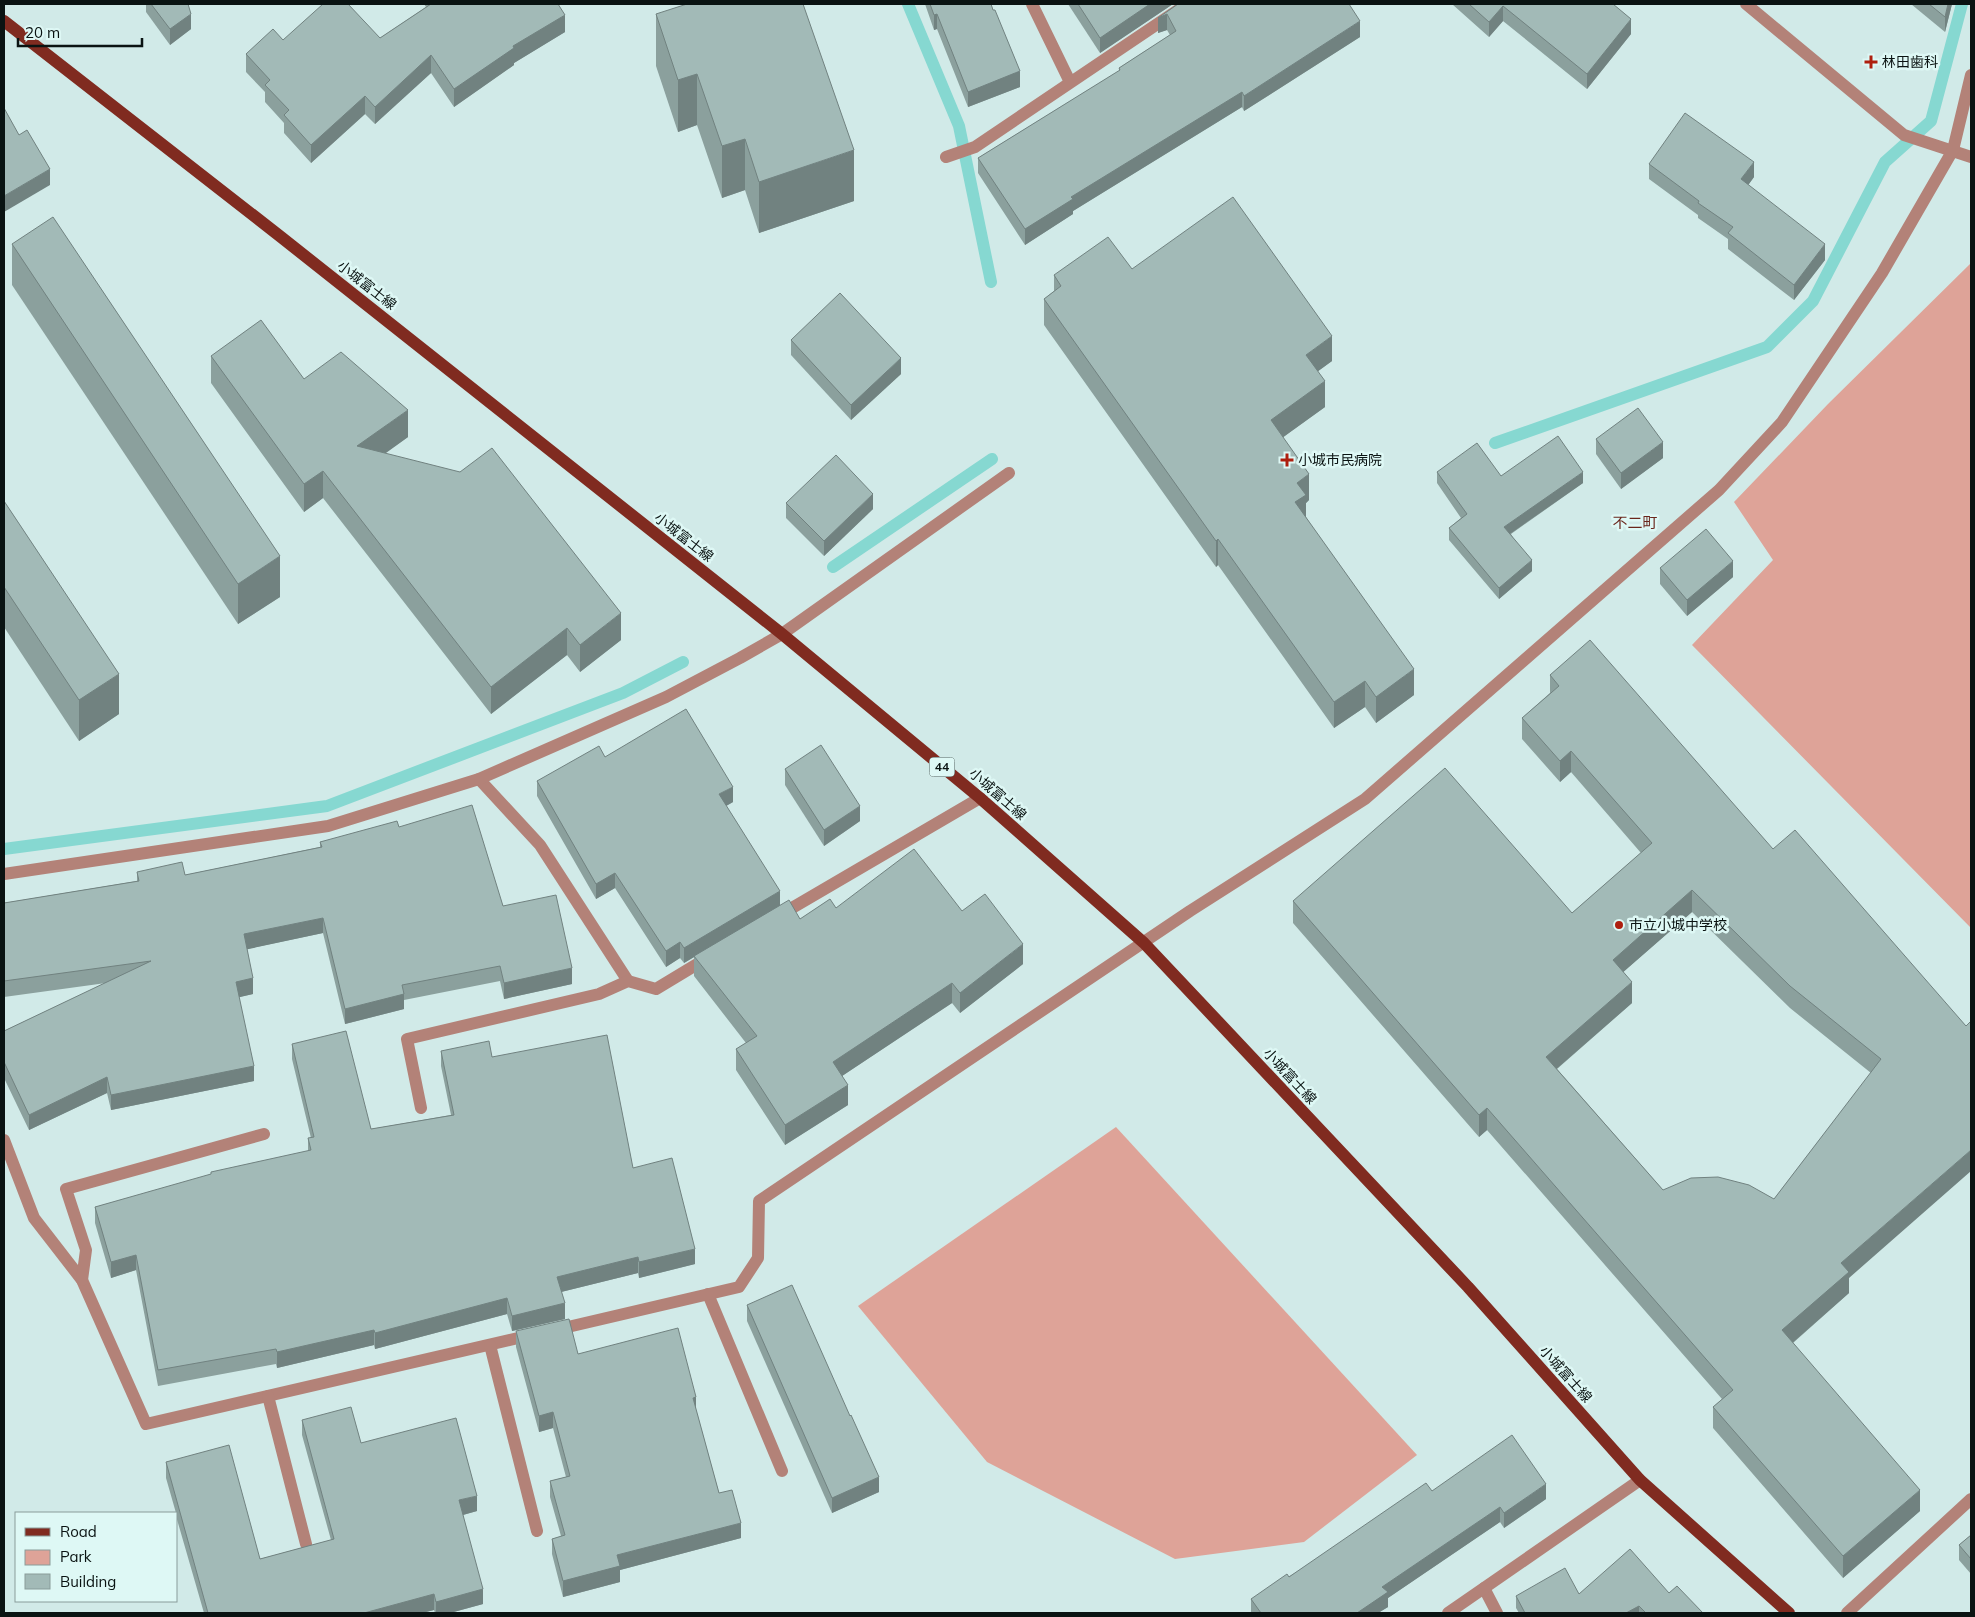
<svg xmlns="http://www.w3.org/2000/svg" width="1975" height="1617" font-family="Mulish,'Noto Sans JP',sans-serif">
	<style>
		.green { fill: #dea398 }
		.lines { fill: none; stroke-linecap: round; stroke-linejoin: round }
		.stream { stroke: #86d8d1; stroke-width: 12 }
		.minor { stroke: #b38278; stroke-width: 12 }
		.primary { stroke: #802b20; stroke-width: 12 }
		.wall { fill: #8ba09d; fill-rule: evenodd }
		.shaded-wall { fill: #718280 }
		.building { fill: #a2bab7; stroke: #718280; fill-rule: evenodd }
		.poi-dot { fill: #ae1f0f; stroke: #def8f5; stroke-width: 2 }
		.labels { text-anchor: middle; stroke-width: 5; stroke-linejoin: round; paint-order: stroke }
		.shield { fill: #def8f5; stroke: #4a5856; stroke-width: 1 }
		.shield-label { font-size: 12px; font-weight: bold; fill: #0a1312 }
		.poi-label { font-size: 14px; fill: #0a1312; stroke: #def8f5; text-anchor: start }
		.street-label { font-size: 14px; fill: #0a1312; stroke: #def8f5 }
		.neighbourhood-label { font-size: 15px; fill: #6a261c; stroke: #def8f5 }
	</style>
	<rect width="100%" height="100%" fill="#d1eae8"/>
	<g class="green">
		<path d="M1970,264H1971V928L1692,645L1773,560L1734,502L1828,404Z"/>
		<path d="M1116,1127L1417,1455L1304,1542L1175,1559L987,1462L858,1306Z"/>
	</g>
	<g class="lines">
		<g class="stream">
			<path d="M908,4L959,126L991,282"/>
			<path d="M1495,443L1767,347L1813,301L1885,162L1931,121L1962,4"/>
			<path d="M833,567L992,459"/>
			<path d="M4,849L327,806L623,693L683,662"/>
		</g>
		<g class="minor">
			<path d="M1032,4L1070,82"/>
			<path d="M1746,4L1904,135L1971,157"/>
			<path d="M946,157L975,147L1187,4"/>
			<path d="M479,779L540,845L628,981"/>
			<path d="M4,874L328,826L479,779L666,697L740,658L782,634L1009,473"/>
			<path d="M780,915L980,798"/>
			<path d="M421,1108L407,1039L599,994L628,981L656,989L709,957"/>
			<path d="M4,1140L34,1218L82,1280L146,1424L531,1335"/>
			<path d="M82,1280L86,1250L66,1189L264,1134"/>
			<path d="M708,1294L782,1471"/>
			<path d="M555,1330L739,1287L758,1258L759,1201L1190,911L1365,799L1719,490L1782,422L1882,273L1953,150L1971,75"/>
			<path d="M490,1345L537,1531"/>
			<path d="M268,1396L306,1544"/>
			<path d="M1484,1588L1497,1613"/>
			<path d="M1448,1613L1640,1480"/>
			<path d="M1847,1613L1971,1499"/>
		</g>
		<path class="primary" d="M4,21L281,237L782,634L980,798L1144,943L1468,1287L1640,1480L1789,1613"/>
	</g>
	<g class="wall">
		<path d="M146,4H188L191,29L170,45L146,12Z"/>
		<path d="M424,4H558L565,32L514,63V65L454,107L431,73L375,124L365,114L311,163L284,133V123L265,102V92L246,72V54L283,40L380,38L426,7Z"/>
		<path d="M925,4H991L1020,87L968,107L937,29L934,30Z"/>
		<path d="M1068,4H1173L1100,53Z"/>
		<path d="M1178,4L1360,37L1244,111L1242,107L1073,211V214L1025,245L978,173V158L1119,71V68L1170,35L1167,30L1158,33V18Z"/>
		<path d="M1452,4H1613L1631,34L1587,89L1503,21L1489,37Z"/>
		<path d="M1911,4H1952L1945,32Z"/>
		<path d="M656,14L854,201L759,233L745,190L722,198L697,125L678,132L656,66Z"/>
		<path d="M1649,164L1754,177L1748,185L1825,260L1794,300L1728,249V239L1698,218V215L1649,179Z"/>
		<path d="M12,244L280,597L238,624L12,285Z"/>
		<path d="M1132,269L1332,361L1318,371L1325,407L1283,437L1309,500L1306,503V517L1414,695L1376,723L1365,707L1334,728L1218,565L1216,567L1044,325V299L1054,291V275Z"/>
		<path d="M791,340L901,374L851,420L791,355Z"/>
		<path d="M211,356L304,379L408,437L385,453L621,640L580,672L567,655L491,714L323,498L304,512L211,383Z"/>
		<path d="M1596,439L1663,458L1621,489L1596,454Z"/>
		<path d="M1437,472L1583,483L1511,534L1532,571L1499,599L1449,540V528L1461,518L1437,483Z"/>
		<path d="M4,501L119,714L79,741L4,627Z"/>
		<path d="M786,503L873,509L824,556L786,518Z"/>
		<path d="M1660,568L1733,577L1687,616L1660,584Z"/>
		<path d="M1550,675L1773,849L1966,1026L1849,1278V1293L1793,1343L1920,1511L1843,1578L1713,1428V1407L1722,1399L1487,1130L1479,1137L1293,923V901L1572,913L1641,853L1571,772L1560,782L1522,739V718L1550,693ZM1692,912L1790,1008L1871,1073L1774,1199L1663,1190L1557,1069L1632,1003L1623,972Z"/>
		<path d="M605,757L733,802L726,806L780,905L800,919L836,908L962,911L1023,964L960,1013L952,1003L842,1076L848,1105L785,1145L736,1070V1049L746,1043L694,976V957L684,963L680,958L666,967L615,888L596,899L537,796V781Z"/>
		<path d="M785,769L860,821L824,846L785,785Z"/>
		<path d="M399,827L503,906L572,984L504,999L500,981L404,1000V1009L345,1024L323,933L247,949L253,994L239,997L254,1081L111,1110L107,1093L29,1130L4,1078V1031L106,983L4,997V903L137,881V872L185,875L320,847V842Z"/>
		<path d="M292,1044L371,1129L451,1115L441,1066V1051L492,1057L633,1168L695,1264L639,1278L638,1273L561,1292L565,1319L512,1331L507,1314L375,1349L374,1345L277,1368L276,1364L158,1386L136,1270L111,1278L95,1223V1207L308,1151V1138H311L292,1059Z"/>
		<path d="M747,1305L879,1492L832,1513L747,1321Z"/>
		<path d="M516,1331L578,1354L696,1410L719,1493L741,1538L620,1570V1582L563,1597L552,1554V1539L561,1536L550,1497V1481L566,1477L553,1428L539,1432L516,1347Z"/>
		<path d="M302,1420L361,1443L477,1511L463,1515L483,1604L450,1613H435L434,1610L422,1613H204L176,1516V1513L166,1478V1462L260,1559L331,1540L302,1435Z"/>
		<path d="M1432,1491L1546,1499L1504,1528L1500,1522L1388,1598V1607L1378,1613H1251V1599Z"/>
		<path d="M1971,1535V1574L1959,1560V1545Z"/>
		<path d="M1669,1593L1703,1613H1519L1516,1608V1596Z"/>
	</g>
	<g class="shaded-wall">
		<path d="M1150,4H1173L1100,53V38Z"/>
		<path d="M1948,4H1952L1945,32V17Z"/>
		<path d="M1503,6V21L1489,37V22Z"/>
		<path d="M191,14V29L170,45V29Z"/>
		<path d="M937,14V29L934,30V15Z"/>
		<path d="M1167,14V30L1158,33V18Z"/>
		<path d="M565,15V32L514,63V65L454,107V89L513,46Z"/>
		<path d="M1631,19V34L1587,89V74Z"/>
		<path d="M1360,21V37L1244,111V96Z"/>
		<path d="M431,55V73L375,124V107Z"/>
		<path d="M1020,71V87L968,107V92Z"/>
		<path d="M697,74V125L678,132V80Z"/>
		<path d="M1242,92V107L1073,211V214L1025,245V229L1071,197Z"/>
		<path d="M365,96V114L311,163V145Z"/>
		<path d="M745,139V190L722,198V146Z"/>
		<path d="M854,150V201L759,233V182Z"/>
		<path d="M1754,162V177L1741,195V179Z"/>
		<path d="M50,169V185L4,212V196Z"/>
		<path d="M1825,244V260L1794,300V285Z"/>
		<path d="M1332,336V361L1306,380V355Z"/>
		<path d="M901,358V374L851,420V405Z"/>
		<path d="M1325,381V407L1271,446V420Z"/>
		<path d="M408,410V437L357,474V446Z"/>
		<path d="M1663,442V458L1621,489V473Z"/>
		<path d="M323,471V498L304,512V484Z"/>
		<path d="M1583,472V483L1504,538V527Z"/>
		<path d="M1309,474V500L1306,503V521L1295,502L1297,483Z"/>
		<path d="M873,494V509L824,556V541Z"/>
		<path d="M1218,539V565L1216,567V541Z"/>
		<path d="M280,556V597L238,624V584Z"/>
		<path d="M1532,560V571L1499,599V588Z"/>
		<path d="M1733,561V577L1687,616V600Z"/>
		<path d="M621,613V640L580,672V645Z"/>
		<path d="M567,628V655L491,714V687Z"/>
		<path d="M1414,669V695L1376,723V697Z"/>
		<path d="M119,674V714L79,741V700Z"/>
		<path d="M1365,681V707L1334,728V702Z"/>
		<path d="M1571,751V772L1560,782V761Z"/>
		<path d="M733,787V802L719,810V794Z"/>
		<path d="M860,806V821L824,846V830Z"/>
		<path d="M615,873V888L596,899V884Z"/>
		<path d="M1692,890V912L1613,981V960Z"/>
		<path d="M780,891V906L684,963V948Z"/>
		<path d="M323,918V933L244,950V934Z"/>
		<path d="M680,942V958L666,967V951Z"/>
		<path d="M1023,944V964L960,1013V993Z"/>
		<path d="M572,968V984L504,999V983Z"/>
		<path d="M253,978V994L236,998V982Z"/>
		<path d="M1632,982V1003L1546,1078V1057Z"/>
		<path d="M952,983V1003L833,1082V1062Z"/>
		<path d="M404,994V1009L345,1024V1009Z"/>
		<path d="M254,1066V1081L111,1110V1095Z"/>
		<path d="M107,1077V1093L29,1130V1115Z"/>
		<path d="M848,1085V1105L785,1145V1125Z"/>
		<path d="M1487,1108V1130L1479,1137V1115Z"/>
		<path d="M1971,1150V1171L1849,1278V1293L1782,1352V1330L1841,1263Z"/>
		<path d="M695,1249V1264L639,1278V1262Z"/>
		<path d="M136,1255V1270L111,1278V1262Z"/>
		<path d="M638,1257V1273L557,1293V1277Z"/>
		<path d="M507,1298V1314L375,1349V1333Z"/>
		<path d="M565,1303V1319L512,1331V1316Z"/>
		<path d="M374,1330V1345L277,1368V1352Z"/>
		<path d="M696,1397V1412L693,1398Z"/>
		<path d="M553,1412V1428L539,1432V1416Z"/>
		<path d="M879,1477V1492L832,1513V1498Z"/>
		<path d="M1546,1484V1499L1504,1528V1513Z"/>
		<path d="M1920,1490V1511L1843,1578V1556Z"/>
		<path d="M477,1496V1511L459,1516V1500Z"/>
		<path d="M1500,1507V1522L1388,1598V1607L1378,1613H1357L1382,1587Z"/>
		<path d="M741,1523V1538L620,1570V1582L563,1597V1581L617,1555Z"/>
		<path d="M483,1589V1604L450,1613H436V1602Z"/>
		<path d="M434,1594V1610L422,1613H364Z"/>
		<path d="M1639,1606V1613H1626Z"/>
	</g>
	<g class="building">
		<path d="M151,4H188L191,14L170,29Z"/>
		<path d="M323,4H348L380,38L431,4H558L565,15L513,46L514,48L454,89L431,55L375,107L365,96L311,145L284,115L289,110L265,85L270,80L246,54L273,29L283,40Z"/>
		<path d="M687,4H803L854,150L759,182L745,139L722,146L697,74L678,80L656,14Z"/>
		<path d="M930,4H991L993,10H995L1020,71L968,92L937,14L934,15Z"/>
		<path d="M1078,4H1150L1100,38Z"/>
		<path d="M1178,4H1349L1360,21L1244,96L1242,92L1071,197L1073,199L1025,229L978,158L1120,70L1119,68L1176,31L1167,14L1158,18Z"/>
		<path d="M1469,4H1613L1631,19L1587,74L1503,6L1489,22Z"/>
		<path d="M1929,4H1948L1945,17Z"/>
		<path d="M4,108L19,135L27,130L50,169L4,196Z"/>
		<path d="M1685,113L1754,162L1741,179L1825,244L1794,285L1728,233L1733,227L1698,203L1699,201L1649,164Z"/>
		<path d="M1233,197L1332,336L1306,355L1325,381L1271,420L1309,474L1297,483L1306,495L1295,502L1414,669L1376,697L1365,681L1334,702L1218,539L1216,541L1044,299L1061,286L1054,275L1108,237L1132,269Z"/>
		<path d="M53,217L280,556L238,584L12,244Z"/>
		<path d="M840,293L901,358L851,405L791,340Z"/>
		<path d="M261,320L304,379L341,352L408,410L357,446L460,472L492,448L621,613L580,645L567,628L491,687L323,471L304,484L211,356Z"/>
		<path d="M1638,408L1663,442L1621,473L1596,439Z"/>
		<path d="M1558,436L1583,472L1504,527L1532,560L1499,588L1449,528L1467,514L1437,472L1477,443L1501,476Z"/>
		<path d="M836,455L873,494L824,541L786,503Z"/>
		<path d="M4,501L119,674L79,700L4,587Z"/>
		<path d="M1706,529L1733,561L1687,600L1660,568Z"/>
		<path d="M1590,640L1773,849L1795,830L1966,1026L1971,1021V1150L1841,1263L1849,1272L1782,1330L1920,1490L1843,1556L1713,1407L1733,1390L1487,1108L1479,1115L1293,901L1445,768L1572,913L1652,843L1571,751L1560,761L1522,718L1559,686L1550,675ZM1692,890L1790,986L1881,1059L1774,1199L1749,1185L1718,1177L1691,1178L1663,1190L1546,1057L1632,982L1613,960Z"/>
		<path d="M686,709L733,787L719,794L780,891L684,948L680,942L666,951L615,873L596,884L537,781L599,746L605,757Z"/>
		<path d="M821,745L860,806L824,830L785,769Z"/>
		<path d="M472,805L503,906L556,895L572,968L504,983L500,966L402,985L404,994L345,1009L323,918L244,934L253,978L236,982L254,1066L111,1095L107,1077L29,1115L4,1062V1031L151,961L4,981V903L139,881L137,872L182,862L185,875L322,847L320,842L397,821L399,827Z"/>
		<path d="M914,849L962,911L985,894L1023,944L960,993L952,983L833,1062L848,1085L785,1125L736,1049L757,1036L694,956L789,900L800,919L830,899L836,908Z"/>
		<path d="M346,1031L371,1129L454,1115L441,1051L489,1041L492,1057L607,1035L633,1168L672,1158L695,1249L639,1262L638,1257L557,1277L565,1303L512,1316L507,1298L375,1333L374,1330L277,1352L276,1349L158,1370L136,1255L111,1262L95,1207L211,1174V1172L311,1150L308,1138L314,1137L292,1044Z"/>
		<path d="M792,1285L850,1416L851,1415L879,1477L832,1498L747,1305Z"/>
		<path d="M569,1319L578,1354L678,1328L696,1397L693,1398L719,1493L732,1490L741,1523L617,1555L620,1566L563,1581L552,1539L565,1535L550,1481L570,1476L553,1412L539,1416L516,1331Z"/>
		<path d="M351,1407L361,1443L456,1418L477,1496L459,1500L483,1589L436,1602L434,1594L364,1613H208L166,1462L229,1445L260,1559L334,1539L302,1420Z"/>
		<path d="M1512,1435L1546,1484L1504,1513L1500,1507L1382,1587L1388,1592L1357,1613H1261L1251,1599L1287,1574L1289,1577L1426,1483L1432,1491Z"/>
		<path d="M1971,1535V1559L1959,1545Z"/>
		<path d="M1630,1549L1669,1593L1677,1586L1703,1613H1646L1639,1606L1626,1613H1525L1516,1596L1565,1568L1579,1594Z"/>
	</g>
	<g class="poi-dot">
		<path d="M1868.5 54.5h5v5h5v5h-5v5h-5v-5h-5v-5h5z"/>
		<path d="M1284.5 452.5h5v5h5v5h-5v5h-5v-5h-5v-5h5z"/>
		<circle cx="1619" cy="925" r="5"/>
	</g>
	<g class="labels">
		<rect class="shield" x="929.5" y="757.5" width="25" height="19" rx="4"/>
		<g class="shield-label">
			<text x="942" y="771">44</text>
		</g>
		<g class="poi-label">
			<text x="1882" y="67">林田歯科</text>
			<text x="1298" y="465">小城市民病院</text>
			<text x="1629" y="930">市立小城中学校</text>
		</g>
		<g class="street-label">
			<text transform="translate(367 285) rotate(38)" y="5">小城富士線</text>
			<text transform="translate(684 537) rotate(38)" y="5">小城富士線</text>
			<text transform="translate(998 794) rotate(41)" y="5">小城富士線</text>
			<text transform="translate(1290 1076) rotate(47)" y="5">小城富士線</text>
			<text transform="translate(1566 1374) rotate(48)" y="5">小城富士線</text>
		</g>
		<g class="neighbourhood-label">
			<text x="1635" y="528">不二町</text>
		</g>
	</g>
	<rect width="1975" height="1617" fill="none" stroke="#0a1312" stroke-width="10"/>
	<rect x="15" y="1512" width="162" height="90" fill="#def8f5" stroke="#899c9a"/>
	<rect x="25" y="1528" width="25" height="8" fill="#802b20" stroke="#899c9a"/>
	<text x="60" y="1537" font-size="15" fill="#0a1312">Road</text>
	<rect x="25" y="1550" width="25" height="15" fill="#dea398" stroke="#899c9a"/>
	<text x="60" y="1562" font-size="15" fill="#0a1312">Park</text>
	<rect x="25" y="1574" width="25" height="15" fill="#a2bab7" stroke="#899c9a"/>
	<text x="60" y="1587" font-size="15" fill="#0a1312">Building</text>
	<path d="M18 38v8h124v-8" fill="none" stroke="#0a1312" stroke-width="2.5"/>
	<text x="25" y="38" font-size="15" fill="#0a1312" stroke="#def8f5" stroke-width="4" paint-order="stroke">20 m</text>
</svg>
